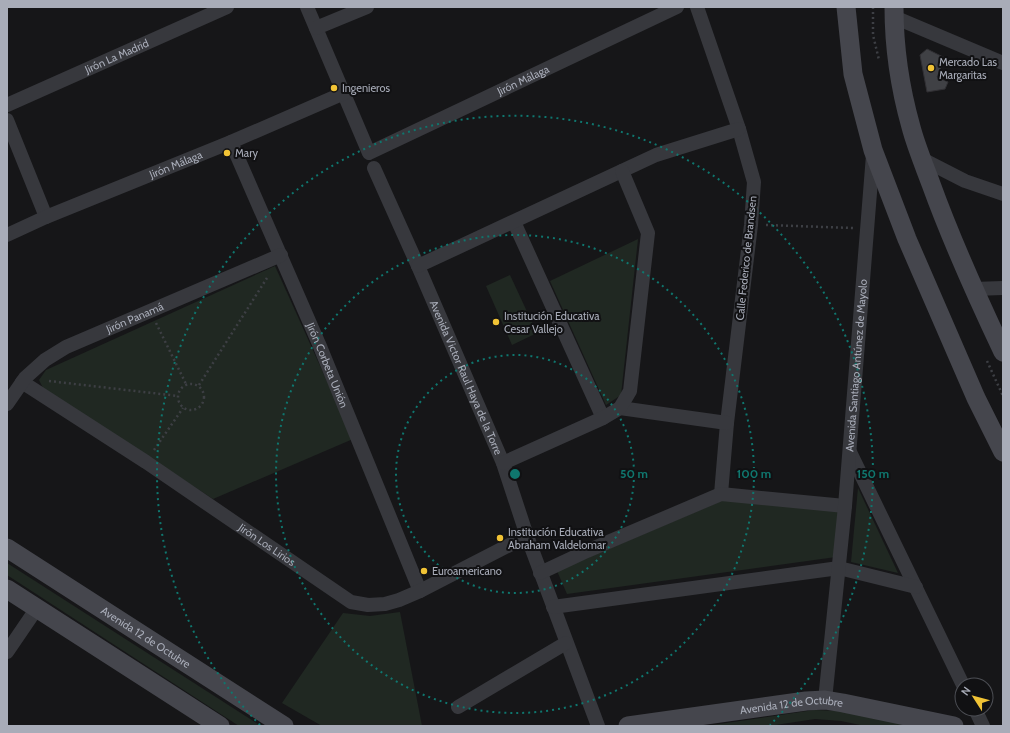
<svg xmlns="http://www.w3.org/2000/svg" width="1010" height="733" font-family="Cabin,sans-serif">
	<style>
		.green { fill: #202822 }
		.building { fill: #404145; stroke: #313034 }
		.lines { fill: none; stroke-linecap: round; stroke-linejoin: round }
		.path { stroke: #3d3f44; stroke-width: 2.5; stroke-dasharray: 2 3; stroke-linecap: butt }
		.street { stroke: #37383d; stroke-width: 14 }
		.secondary { stroke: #45464d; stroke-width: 19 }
		.ring { fill: none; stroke: #0f766e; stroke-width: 2; stroke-dasharray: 2 4 }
		.poi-dot { fill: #f1c335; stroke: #111113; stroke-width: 1.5 }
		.labels { text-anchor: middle; stroke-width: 4; stroke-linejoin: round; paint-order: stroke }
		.street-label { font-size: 11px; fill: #a8acb8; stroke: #111113 }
		.poi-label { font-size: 11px; fill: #a8acb8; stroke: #111113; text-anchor: start }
		.centre { fill: #0f766e; stroke: #111113; stroke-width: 2 }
		.ring-label { font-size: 12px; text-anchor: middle; font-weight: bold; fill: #0f766e; stroke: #111113; stroke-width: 4; stroke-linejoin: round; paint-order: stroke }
	</style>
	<rect width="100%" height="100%" fill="#161618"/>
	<g class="green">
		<path d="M638,239L621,395L606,405L550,281Z"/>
		<path d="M275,266L353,439L213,499L43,388L39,380L46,370Z"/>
		<path d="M510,275L537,333L512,345L486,286Z"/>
		<path d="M858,488L898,573L851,562Z"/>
		<path d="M726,499L839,510L836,557L567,594L557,571Z"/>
		<path d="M7,563L261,726H239L7,575Z"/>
		<path d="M400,612L422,726H322L282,703L343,613L370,616Z"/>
		<path d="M814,710L840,711L913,726H865L841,721L815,719L769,726H706Z"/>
	</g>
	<path class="building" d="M927,49L945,58L937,77L948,82L945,89L927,92L920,55Z"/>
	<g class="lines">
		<g class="path">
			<path d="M873,7V35L879,60"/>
			<path d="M766,225L853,228"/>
			<path d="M156,323L186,384"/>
			<path d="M987,361L1003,396"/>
			<path d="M49,381L178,396"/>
			<circle cx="191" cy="397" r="13"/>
			<path d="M199,385L267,278"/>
			<path d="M154,450L183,408"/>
		</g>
		<g class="street">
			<path id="s1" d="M307,7L369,153L677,7"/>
			<path d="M697,7L739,129L754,182L751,225L727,423L721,494"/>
			<path d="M894,17L1003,63"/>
			<path d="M316,28L367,7"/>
			<path id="s2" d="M7,105L227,7"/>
			<path d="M7,120L46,217"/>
			<path id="s3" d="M231,142L319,344L420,591"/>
			<path d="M922,159L965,181L1003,194"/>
			<path id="s4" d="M374,168L418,266L503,463L527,536L598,726"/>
			<path d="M514,222L603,418"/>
			<path id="s5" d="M7,235L46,217L231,142L344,93"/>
			<path d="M418,266L656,155L739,129"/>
			<path d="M973,289L1003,288"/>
			<path id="s6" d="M22,382L146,462L351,602L368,605L385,604L399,600L420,591L527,536"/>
			<path id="s7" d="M7,404L25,378L45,360L66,347L281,255"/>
			<path d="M620,408L727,423"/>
			<path d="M850,452L963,685"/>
			<path d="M503,463L603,418L620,408L630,391L648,233L622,171"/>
			<path d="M540,573L587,551L721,494L845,506"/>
			<path d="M553,607L839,568L916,587"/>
			<path d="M7,652L37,608"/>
			<path id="s8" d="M825,700L845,506L873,155"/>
			<path d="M458,707L566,643"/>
			<path d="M975,709L983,726"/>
		</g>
		<g class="secondary">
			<path d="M846,7L853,74L873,150L907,239L976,398L1003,452"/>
			<path d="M894,7C894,47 900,88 911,127C916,146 924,165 931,184C952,242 977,297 1003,352"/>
			<path id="s9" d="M7,548L284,726"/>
			<path d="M7,589L220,726"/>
			<path id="s10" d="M628,726L806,701L825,700L843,703L954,726"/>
		</g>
	</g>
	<g class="ring">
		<circle cx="515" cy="474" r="119"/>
		<circle cx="515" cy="474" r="239"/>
		<path d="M260 725A358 358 0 1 1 770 725"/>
	</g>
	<g class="poi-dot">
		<circle cx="931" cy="68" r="4"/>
		<circle cx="334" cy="88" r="4"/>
		<circle cx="227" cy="153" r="4"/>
		<circle cx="496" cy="322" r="4"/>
		<circle cx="500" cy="538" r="4"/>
		<circle cx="424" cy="571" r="4"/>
	</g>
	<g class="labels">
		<g class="street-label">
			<text dy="4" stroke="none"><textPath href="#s2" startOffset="120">Jirón La Madrid</textPath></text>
			<text dy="4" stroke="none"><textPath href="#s1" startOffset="329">Jirón Málaga</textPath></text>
			<text dy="4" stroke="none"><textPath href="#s5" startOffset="183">Jirón Málaga</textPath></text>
			<text transform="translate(746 258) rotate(-84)" y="4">Calle Federico de Brandsen</text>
			<text dy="4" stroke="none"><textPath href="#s7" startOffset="158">Jirón Panamá</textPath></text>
			<text dy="4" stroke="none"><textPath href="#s3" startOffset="243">Jirón Corbeta Unión</textPath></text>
			<text dy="4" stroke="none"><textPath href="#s8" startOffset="336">Avenida Santiago Antúnez de Mayolo</textPath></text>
			<text dy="4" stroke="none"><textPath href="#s4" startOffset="229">Avenida Victor Raul Haya de la Torre</textPath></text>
			<text dy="4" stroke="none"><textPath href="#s6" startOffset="294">Jirón Los Lirios</textPath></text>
			<text dy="4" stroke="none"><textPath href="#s9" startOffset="165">Avenida 12 de Octubre</textPath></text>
			<text dy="4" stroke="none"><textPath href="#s10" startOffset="165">Avenida 12 de Octubre</textPath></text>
		</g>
		<g class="poi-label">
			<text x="939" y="66">Mercado Las<tspan x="939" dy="13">Margaritas</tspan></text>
			<text x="342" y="92">Ingenieros</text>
			<text x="235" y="157">Mary</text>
			<text x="504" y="320">Institución Educativa<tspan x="504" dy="13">Cesar Vallejo</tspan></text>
			<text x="508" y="536">Institución Educativa<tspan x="508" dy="13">Abraham Valdelomar</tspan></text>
			<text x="432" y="575">Euroamericano</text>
		</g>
	</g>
	<circle cx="515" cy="474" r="6" class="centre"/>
	<g class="ring-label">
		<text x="634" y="478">50 m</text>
		<text x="754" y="478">100 m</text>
		<text x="873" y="478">150 m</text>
	</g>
	<rect width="1010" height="733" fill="none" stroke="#a8acb8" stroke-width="16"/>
	<g transform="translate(974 697) rotate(306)"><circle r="19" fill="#111113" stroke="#4d4f55"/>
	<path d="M0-3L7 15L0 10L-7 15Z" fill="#f1c335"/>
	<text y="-6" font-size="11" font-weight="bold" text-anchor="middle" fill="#a8acb8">N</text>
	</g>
</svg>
